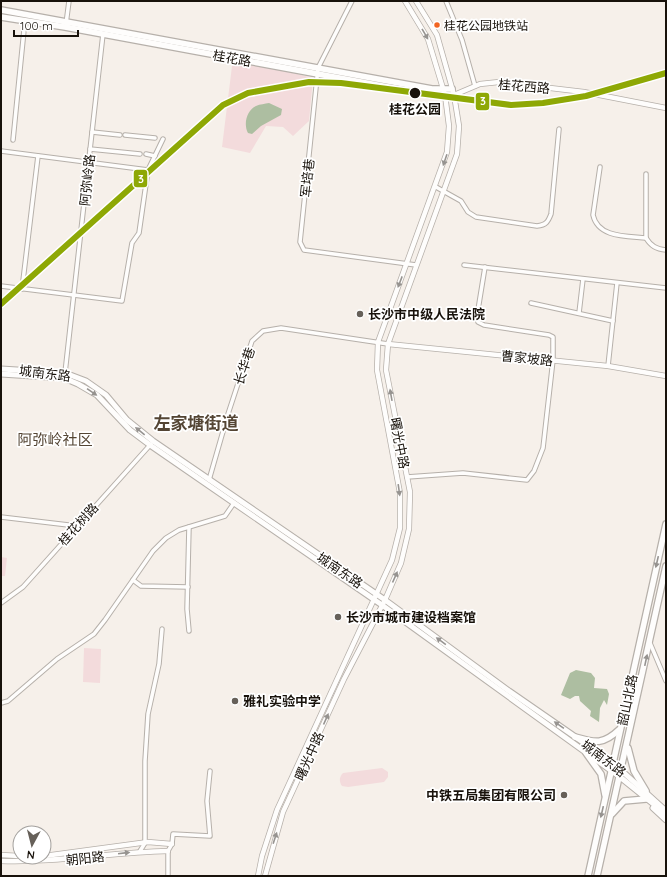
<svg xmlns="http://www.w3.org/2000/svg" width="667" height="877" font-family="Quicksand,'Noto Sans SC',sans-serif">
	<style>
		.green { fill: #f3dbdc }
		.water { fill: #adbea1 }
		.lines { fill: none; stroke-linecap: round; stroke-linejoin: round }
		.minor-casing { stroke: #b6b0aa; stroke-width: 5.5 }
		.tertiary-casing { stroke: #b6b0aa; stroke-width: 6 }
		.secondary-casing { stroke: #b6b0aa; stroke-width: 7 }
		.primary-casing { stroke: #b6b0aa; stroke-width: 8 }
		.minor { stroke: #fefdfc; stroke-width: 3.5 }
		.tertiary { stroke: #fefdfc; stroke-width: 4.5 }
		.secondary { stroke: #fefdfc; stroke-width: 5 }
		.primary { stroke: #fefdfc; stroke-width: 5.5 }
		.metro-1-casing { stroke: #fff; stroke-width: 9 }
		.metro-1 { stroke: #8ea805; stroke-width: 6 }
		.oneway { fill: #969390 }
		.bus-dot { fill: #f26522; stroke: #fff; stroke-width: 1.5 }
		.stop-dot { fill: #18120b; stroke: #fff; stroke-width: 1.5 }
		.poi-dot { fill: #666059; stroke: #fff; stroke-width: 1.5 }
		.labels { text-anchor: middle; stroke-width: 3.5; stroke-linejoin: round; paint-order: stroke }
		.bus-label { font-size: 12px; fill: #18120b; stroke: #fff; text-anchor: start }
		.street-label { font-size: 13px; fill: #18120b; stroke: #fff }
		.stop-label { font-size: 13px; font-weight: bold; fill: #18120b; stroke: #fff }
		.poi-label { font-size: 13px; font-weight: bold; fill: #18120b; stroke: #fff; text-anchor: start }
		.quarter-label { font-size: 15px; fill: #544534; stroke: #fff }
		.district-label { font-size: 17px; font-weight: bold; fill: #544534; stroke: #fff }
		.line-badge { stroke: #fff; stroke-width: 1.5 }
		.badge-label { font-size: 11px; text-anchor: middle; font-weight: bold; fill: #fff }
	</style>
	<rect width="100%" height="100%" fill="#f6f0ea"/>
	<g class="green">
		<path d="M233,58L313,78L309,121L293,136L283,127L266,126L250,153L222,147Z"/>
		<path d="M1,557L7,558L5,576H1Z"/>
		<path d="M84,648L101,649L100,683L83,682Z"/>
		<path d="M382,768L388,772V777L384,782L348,787L342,786C339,782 339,777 343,773Z"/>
	</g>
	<g class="water">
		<path d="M269,103L282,109L281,115L261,126L252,134L248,133C243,124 247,110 256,106C260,104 265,104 269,103Z"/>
		<path d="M576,670L591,673L595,678L594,688L607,689L609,694L607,705L604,700L600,708L599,722L590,716L591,711L580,701L579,696H575L570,699L561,695L570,673Z"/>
	</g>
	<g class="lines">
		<defs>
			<g id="minor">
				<path d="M352,1L318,68L300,242L304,250L416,265"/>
				<path d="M446,1L462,40L475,86"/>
				<path d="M66,24L69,1"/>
				<path d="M92,132L120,135"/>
				<path d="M125,135L155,138"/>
				<path d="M13,140L25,20"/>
				<path d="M90,149L140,154"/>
				<path d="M1,151L148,170"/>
				<path d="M146,154L155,156"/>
				<path d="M600,167L593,215C598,238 627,236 646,238"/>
				<path d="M646,174V238C651,246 656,249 666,250"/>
				<path d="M436,187L461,201L468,212L476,217L537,226C546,225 548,222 551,214L559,129"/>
				<path d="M464,265L666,288"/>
				<path d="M1,286L122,301L132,243L139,233L148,170L163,139"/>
				<path d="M22,289L38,156"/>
				<path d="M531,303L613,321"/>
				<path d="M579,313L583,279"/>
				<path d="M608,366L617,283"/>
				<path d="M65,373L103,34"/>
				<path d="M407,477L463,473L527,480L534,471L543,448L553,360V337L549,335L484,325L478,322L477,316L485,267"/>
				<path d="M209,480L228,414L252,341L263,331L281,328L388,344"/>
				<path d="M1,517L77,526"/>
				<path d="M133,580L141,586L188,587"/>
				<path d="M1,603L23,587L151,444"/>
				<path d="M189,631L187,609L189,527"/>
				<path d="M650,643L666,681"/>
				<path d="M1,703L8,701L57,659L94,634L105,620L153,551L166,538L179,530L225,516L234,503"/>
				<path d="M140,851L145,843V761L148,714L159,664L162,629"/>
				<path d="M168,876V851L172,844L173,834L210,836L207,801L210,771"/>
			</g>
			<g id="tertiary">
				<path d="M454,95L480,84L499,82L584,92L666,108"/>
				<path d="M388,344L608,366L666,376"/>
				<path d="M1,855L20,856"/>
				<path d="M44,856L148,842L172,844"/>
				<path d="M1,861C57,863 112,852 168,851"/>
				<path d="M258,876L262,856L277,810L392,560L400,528V493L377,370L378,342L447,152L449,126L445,95L428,39L405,1"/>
				<path d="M265,876L283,812L344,679L385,600L401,563L409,529L410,492L386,370L388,344L457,154L459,126L454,95L437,35L416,1"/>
			</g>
			<g id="secondary">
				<path d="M1,369L65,373L86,381L106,395L127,420L153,441L385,600L509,691L613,763L666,811"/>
				<path d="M1,374L64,378L78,384L97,395L130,430L150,445L382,605L620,777L666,814"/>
				<path d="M653,808L666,820"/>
			</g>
			<g id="primary">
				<path d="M1,10L432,89H452"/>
				<path d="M1,17L65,27L431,95H454"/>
				<path d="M575,737C596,743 603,745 620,729"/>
				<path d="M628,748L634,771L646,791"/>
				<path d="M586,753L601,774L605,795"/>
				<path d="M612,814L624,801L646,799"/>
				<path d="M588,876L666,524"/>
				<path d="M597,876L666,566"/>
			</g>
		</defs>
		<use href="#minor" class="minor-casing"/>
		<use href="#tertiary" class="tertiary-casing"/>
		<use href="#secondary" class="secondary-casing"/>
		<use href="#primary" class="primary-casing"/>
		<use href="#minor" class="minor"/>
		<use href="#tertiary" class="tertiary"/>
		<use href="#secondary" class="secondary"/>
		<use href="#primary" class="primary"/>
		<defs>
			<path id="metro-1" d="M1,304L223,105L248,93L309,82L341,83L511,105L543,103L586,96L666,73"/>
		</defs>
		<use href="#metro-1" class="metro-1-casing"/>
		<use href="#metro-1" class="metro-1"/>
	</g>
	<defs><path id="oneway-solid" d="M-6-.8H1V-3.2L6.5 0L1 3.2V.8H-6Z"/></defs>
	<g class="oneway">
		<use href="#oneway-solid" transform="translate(425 34) rotate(60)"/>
		<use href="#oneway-solid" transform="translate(445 160) rotate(109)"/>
		<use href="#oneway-solid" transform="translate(400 282) rotate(111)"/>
		<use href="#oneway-solid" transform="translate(92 392) rotate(34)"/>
		<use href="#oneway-solid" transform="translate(391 395) rotate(-100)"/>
		<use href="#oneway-solid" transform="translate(140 431) rotate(-141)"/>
		<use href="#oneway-solid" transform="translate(399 490) rotate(82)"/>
		<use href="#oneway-solid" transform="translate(657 562) rotate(103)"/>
		<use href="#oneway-solid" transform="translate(395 577) rotate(-66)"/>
		<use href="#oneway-solid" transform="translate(441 641) rotate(-144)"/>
		<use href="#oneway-solid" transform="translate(646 660) rotate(-78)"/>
		<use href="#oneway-solid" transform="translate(326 719) rotate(-66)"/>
		<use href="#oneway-solid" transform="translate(559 725) rotate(-145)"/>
		<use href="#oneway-solid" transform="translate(602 812) rotate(103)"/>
		<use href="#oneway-solid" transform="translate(275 838) rotate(-72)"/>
		<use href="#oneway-solid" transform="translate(124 853) rotate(-7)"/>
	</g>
	<circle class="bus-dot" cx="437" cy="25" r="3.5"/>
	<circle class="stop-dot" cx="415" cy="93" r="6"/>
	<g class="poi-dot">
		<circle cx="360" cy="314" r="4"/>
		<circle cx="338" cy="617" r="4"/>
		<circle cx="235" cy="701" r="4"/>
		<circle cx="564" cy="795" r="4"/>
	</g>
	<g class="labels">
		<g class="bus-label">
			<text x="444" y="30">桂花公园地铁站</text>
		</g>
		<g class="street-label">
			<text transform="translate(232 58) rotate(10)" y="5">桂花路</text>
			<text transform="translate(524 86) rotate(5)" y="5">桂花西路</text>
			<text transform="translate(307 178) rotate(-84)" y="5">军培巷</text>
			<text transform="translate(87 180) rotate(-84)" y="5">阿弥岭路</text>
			<text transform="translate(527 358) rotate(6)" y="5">曹家坡路</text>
			<text transform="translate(244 366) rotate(-71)" y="5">长华巷</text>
			<text transform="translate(45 373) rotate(7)" y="5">城南东路</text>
			<text transform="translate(400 443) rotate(79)" y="5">曙光中路</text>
			<text transform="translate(78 524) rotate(-48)" y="5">桂花树路</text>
			<text transform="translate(340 570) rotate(34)" y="5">城南东路</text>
			<text transform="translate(627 700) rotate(-78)" y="5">韶山北路</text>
			<text transform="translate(309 756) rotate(-66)" y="5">曙光中路</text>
			<text transform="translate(604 758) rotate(37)" y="5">城南东路</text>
			<text transform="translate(85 858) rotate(-6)" y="5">朝阳路</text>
		</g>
		<g class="stop-label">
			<text x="415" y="114">桂花公园</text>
		</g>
		<g class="poi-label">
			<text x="368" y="319">长沙市中级人民法院</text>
			<text x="346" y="622">长沙市城市建设档案馆</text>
			<text x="243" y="706">雅礼实验中学</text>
			<text x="556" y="800" text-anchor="end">中铁五局集团有限公司</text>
		</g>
		<g class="quarter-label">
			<text x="55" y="445">阿弥岭社区</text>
		</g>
		<g class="district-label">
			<text x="196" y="429">左家塘街道</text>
		</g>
	</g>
	<g class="line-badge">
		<rect x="475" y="92" width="15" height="19" rx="4" fill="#8ea805"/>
		<rect x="133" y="169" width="15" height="19" rx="4" fill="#8ea805"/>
	</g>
	<g class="badge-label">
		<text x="483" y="105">3</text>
		<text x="141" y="183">3</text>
	</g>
	<rect width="667" height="877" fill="none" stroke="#18120b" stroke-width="4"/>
	<g transform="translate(32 845) rotate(187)"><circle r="19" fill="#ffffff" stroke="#a3a09d"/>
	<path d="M0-3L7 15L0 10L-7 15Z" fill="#666059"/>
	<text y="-6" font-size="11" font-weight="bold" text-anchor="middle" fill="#18120b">N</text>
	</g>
	<path d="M14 30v6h64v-6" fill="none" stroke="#18120b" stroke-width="2"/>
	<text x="20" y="30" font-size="12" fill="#18120b" stroke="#ffffff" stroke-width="3" paint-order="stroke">100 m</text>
</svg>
